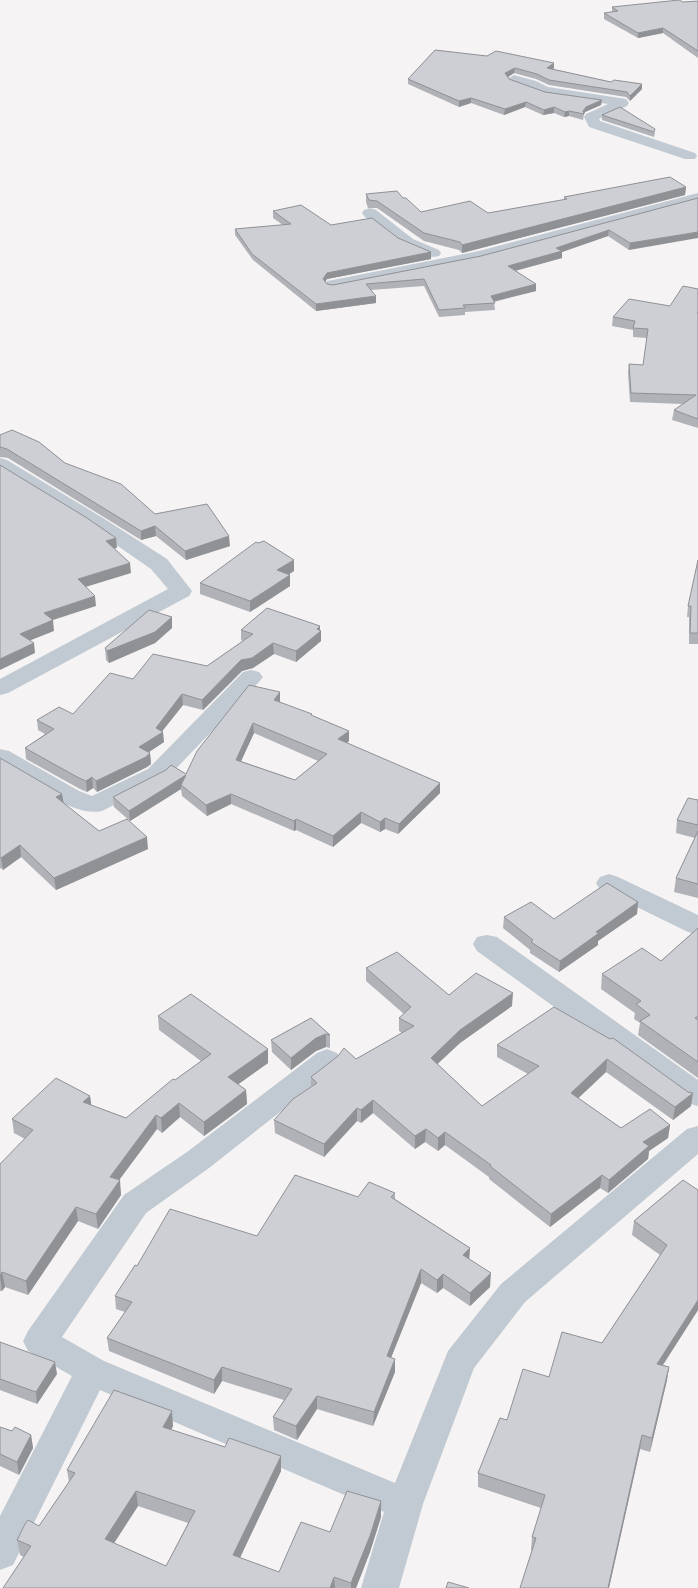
<svg xmlns="http://www.w3.org/2000/svg" width="698" height="1588" font-family="Karla,sans-serif">
	<style>
		.lines { fill: none; stroke-linecap: round; stroke-linejoin: round }
		.street { fill: #c1cad2; fill-rule: evenodd }
		.wall { fill: #b0b2b7; fill-rule: evenodd }
		.shaded-wall { fill: #909195 }
		.building { fill: #cdcfd5; stroke: #909195; fill-rule: evenodd }
	</style>
	<rect width="100%" height="100%" fill="#f5f3f3"/>
	<g class="lines">
		<g class="street">
			<path d="M514,75L536,81L548,87L626,99L629,103L627,106L599,119L600,121L695,153L697,156L695,159H685L589,127L584,117L586,114L608,104L545,95L509,82L507,79Z"/>
			<path d="M698,193V203L480,261L333,290L327,289L325,285L327,281L333,280L479,251Z"/>
			<path d="M370,208L376,210L413,239L439,250L441,253L439,256C413,263 383,231 364,216L362,213L364,210Z"/>
			<path d="M0,458L7,460L103,518L167,559L192,591L189,596L8,693L0,695V679L168,589L151,569L89,526L0,472Z"/>
			<path d="M251,670L259,672L263,677L259,682L166,779L102,811C74,818 24,780 0,766V749L9,751L79,791L92,796L148,769L243,672Z"/>
			<path d="M609,874L618,877L698,915V935L688,932L600,889L596,883L600,877Z"/>
			<path d="M487,935L497,937L698,1080V1106L687,1103L477,951L473,944L477,937Z"/>
			<path d="M327,1049L337,1053L342,1060L337,1067L209,1168L146,1213L62,1337L104,1361L395,1483L448,1351L501,1284L687,1129L698,1126V1154L525,1302L474,1368L423,1504L399,1588H361L384,1512L100,1390L13,1565L0,1570V1516L72,1376L28,1351L23,1341L28,1331L124,1195L187,1152L317,1053Z"/>
		</g>
	</g>
	<g class="wall">
		<path d="M698,1V58L663,33L638,38L604,19V13L612,12V7Z"/>
		<path d="M435,50L554,68L553,69L611,82L642,84V89L630,101L626,97L549,85L536,79L514,73L508,77L509,79L545,92L602,100L601,105L585,112L584,114L583,120L569,116L564,117L554,113L543,115L525,107L504,115L471,103L459,107L408,84V79Z"/>
		<path d="M620,107L655,133L654,137L602,120V115Z"/>
		<path d="M686,187L685,195L462,253L459,250L424,241L377,208H368L366,202V194L403,198L421,212L488,213L564,200V197Z"/>
		<path d="M698,198L629,250L608,236L562,252V258L515,271L536,284V291L494,302L495,310L465,312V315L439,317L424,286L371,290L376,303L316,311L253,260L235,235V229L283,225L273,218V211L331,225L398,238L431,252V259L327,279L325,282L327,284L333,285L481,256Z"/>
		<path d="M698,289V428L672,420L674,410L683,404L630,402L628,373L629,364L643,365L647,338L633,337V330L612,326L613,317L670,306Z"/>
		<path d="M0,435L65,463L155,514L230,546L186,560L156,536L141,540L8,458L0,457Z"/>
		<path d="M258,543L294,571L288,575H290V586L250,612L200,594V583Z"/>
		<path d="M698,560V644H689V617H687L688,606Z"/>
		<path d="M172,628L155,643L109,663L106,660L105,648Z"/>
		<path d="M241,630H320L321,641L296,662L274,654L253,668L242,671L203,710L183,705L162,731L164,742L149,752L150,753L151,764L147,767L97,792L93,788L87,792L80,789L26,759L25,748L45,734L38,730L37,720L73,714L133,679L207,666L243,641L241,640Z"/>
		<path d="M280,702L312,716L349,741L347,743L440,793L398,834L385,829L380,832L361,823L333,847L296,830L294,831L231,804L207,816L182,796L181,789L130,821L114,807L113,797L186,774ZM254,733L318,761L295,780L241,761Z"/>
		<path d="M0,758L63,803L99,831L148,849L56,890L21,857L3,870L1,868L0,869Z"/>
		<path d="M698,800V898L674,892L676,878L695,838L676,833L677,820Z"/>
		<path d="M638,902L637,914L598,941V945L559,972L530,953V950L503,928L504,917L554,919Z"/>
		<path d="M698,928V1078L638,1035L640,1023L634,1019L635,1013L601,989L602,974L661,961Z"/>
		<path d="M366,968L449,995L512,1006L460,1043L437,1064L482,1106L528,1074L497,1057V1045L554,1007L691,1106L673,1120L606,1072L578,1098L621,1128L670,1125L668,1138L649,1151L648,1159L608,1193L600,1188L550,1227L489,1179V1177L445,1145L438,1151L425,1142L415,1149L373,1113L361,1123L357,1121L324,1157L275,1133L274,1120L311,1087V1077L356,1059L402,1033L399,1031V1018L404,1014L366,981Z"/>
		<path d="M158,1016L268,1049V1063L238,1084L246,1090L247,1104L204,1136L180,1117L162,1133L157,1129L119,1180L121,1195L98,1229L78,1221L28,1295L5,1287L2,1291H0V1165L25,1139L14,1133L12,1119L90,1096L91,1105L126,1118L175,1080L201,1061L159,1030Z"/>
		<path d="M311,1018L330,1035V1048L326,1047L316,1051L291,1070L272,1052L271,1040Z"/>
		<path d="M683,1180L698,1310L663,1365L669,1367L667,1380L650,1452L640,1449L609,1588H520L532,1550H531L532,1537L541,1508L478,1487V1473L507,1420L549,1377L602,1343L660,1255L632,1235L634,1221Z"/>
		<path d="M395,1193V1199L470,1248L469,1259L490,1287L470,1306L443,1288L437,1293L421,1283L391,1358L395,1359V1372L373,1426L317,1409L297,1440L274,1430L273,1417L284,1400L222,1381L214,1394L109,1351L107,1338L125,1312L116,1309L115,1296L137,1266L257,1236L358,1197Z"/>
		<path d="M0,1342L57,1374L37,1404L0,1390Z"/>
		<path d="M173,1426L171,1430L225,1447L281,1456V1471L240,1558L279,1572L330,1532L381,1517L370,1552L356,1588H3L24,1557L20,1555L17,1540L39,1526L69,1482L67,1470ZM138,1506L188,1523L166,1566L114,1543Z"/>
		<path d="M0,1427L12,1431L31,1435L33,1448L19,1475L0,1466Z"/>
	</g>
	<g class="shaded-wall">
		<path d="M663,28V33L638,38V33Z"/>
		<path d="M554,63V68L547,73V68Z"/>
		<path d="M515,68L514,73L505,79V73Z"/>
		<path d="M642,84V89L630,101V96Z"/>
		<path d="M471,98V103L459,107V101Z"/>
		<path d="M602,100L601,105L585,112L584,114L583,111L586,107Z"/>
		<path d="M526,102L525,107L504,115L505,109Z"/>
		<path d="M554,107V113L543,115L544,110Z"/>
		<path d="M569,111V116L564,117L565,112Z"/>
		<path d="M686,187L685,195L462,253V245Z"/>
		<path d="M609,230L608,236L562,252V258L507,273L508,266L556,248Z"/>
		<path d="M698,232V238L629,250L630,243Z"/>
		<path d="M431,252V259L327,279L323,286V279L327,273Z"/>
		<path d="M536,284V291L491,302V296Z"/>
		<path d="M376,296V303L316,311V304Z"/>
		<path d="M155,526L156,536L141,540V531Z"/>
		<path d="M229,536L230,546L186,560L185,551Z"/>
		<path d="M116,538L117,548L107,551L106,541Z"/>
		<path d="M294,560V571L277,581V570Z"/>
		<path d="M130,563L131,573L79,589L78,579Z"/>
		<path d="M290,575V586L250,612V601Z"/>
		<path d="M95,596L96,606L53,620L54,631L21,644L20,634L44,613Z"/>
		<path d="M172,617V628L155,643L109,663L107,651Z"/>
		<path d="M320,626V631H321V641L296,662V651Z"/>
		<path d="M34,643L35,653L0,670V659Z"/>
		<path d="M273,643L274,654L253,668L242,671L203,710L202,700L241,660Z"/>
		<path d="M280,692V702L274,700Z"/>
		<path d="M182,694L183,705L160,734L163,732L164,742L140,758L139,747Z"/>
		<path d="M253,723L254,733L237,770L236,760Z"/>
		<path d="M349,731V741L338,749V739Z"/>
		<path d="M150,753L151,764L147,767L97,792L96,781Z"/>
		<path d="M186,775L181,785V789L130,821L129,811Z"/>
		<path d="M92,777L93,788L87,792L86,781Z"/>
		<path d="M440,783V793L398,834L399,824Z"/>
		<path d="M62,794L64,805L56,797Z"/>
		<path d="M231,794V804L207,816L206,805Z"/>
		<path d="M361,812V823L333,847V836Z"/>
		<path d="M385,818V829L380,832V822Z"/>
		<path d="M296,819V830L294,831V821Z"/>
		<path d="M147,837L148,849L56,890L54,878Z"/>
		<path d="M20,845L21,857L3,870L1,858Z"/>
		<path d="M638,902L637,914L598,941V945L559,972L560,961L596,932Z"/>
		<path d="M513,993L512,1006L460,1043L430,1071L431,1058L460,1030Z"/>
		<path d="M326,1034V1047L316,1051L291,1070V1058L316,1038Z"/>
		<path d="M268,1049V1063L229,1091L228,1077Z"/>
		<path d="M607,1059L606,1072L570,1106L571,1093Z"/>
		<path d="M246,1090L247,1104L204,1136V1122Z"/>
		<path d="M693,1093L691,1106L673,1120L675,1107Z"/>
		<path d="M90,1096L92,1110L83,1102Z"/>
		<path d="M373,1100V1113L361,1123V1110Z"/>
		<path d="M179,1103L180,1117L162,1133L161,1118Z"/>
		<path d="M357,1108V1121L324,1157V1144Z"/>
		<path d="M156,1115L157,1129L111,1191L110,1177Z"/>
		<path d="M670,1125L668,1138L649,1151L648,1159L608,1193L609,1180L643,1142Z"/>
		<path d="M426,1129L425,1142L415,1149V1136Z"/>
		<path d="M445,1132V1145L438,1151V1138Z"/>
		<path d="M602,1175L600,1188L550,1227L551,1214Z"/>
		<path d="M120,1180L121,1195L98,1229L96,1214Z"/>
		<path d="M76,1207L78,1221L28,1295L26,1281Z"/>
		<path d="M470,1248L469,1261L463,1255Z"/>
		<path d="M421,1269V1283L386,1370L387,1356Z"/>
		<path d="M2,1272L5,1287L2,1291L0,1276Z"/>
		<path d="M491,1273L490,1287L470,1306V1293Z"/>
		<path d="M443,1274V1288L437,1293V1280Z"/>
		<path d="M698,1300V1310L655,1377L657,1364Z"/>
		<path d="M395,1359V1372L373,1426L374,1412Z"/>
		<path d="M55,1362L57,1374L37,1404L36,1392Z"/>
		<path d="M222,1367V1381L214,1394V1380Z"/>
		<path d="M669,1367L667,1380L650,1452L652,1438Z"/>
		<path d="M317,1396V1409L297,1440L296,1426Z"/>
		<path d="M172,1411L173,1426L164,1443L163,1427Z"/>
		<path d="M31,1435L33,1448L19,1475L17,1462Z"/>
		<path d="M642,1435L640,1449L609,1588H608Z"/>
		<path d="M281,1456V1471L234,1570L233,1555Z"/>
		<path d="M136,1491L138,1506L107,1554L105,1539Z"/>
		<path d="M381,1501V1517L370,1552L356,1588H351V1583Z"/>
		<path d="M334,1577L335,1588H330Z"/>
	</g>
	<g class="building">
		<path d="M679,0L683,2L698,1V51L663,28L638,33L604,13L618,11L612,7Z"/>
		<path d="M435,50L487,56L496,51L554,63L547,68L611,82L614,80L642,84L630,96L627,92L549,80L537,74L515,68L505,73L509,79L545,92L602,100L586,107L583,111L584,114L569,111L565,112L554,107L544,110L526,102L505,109L471,98L459,101L408,79Z"/>
		<path d="M620,107L655,129L654,132L602,115Z"/>
		<path d="M670,177L686,187L462,245L460,242L424,233L377,201L369,200L366,194L397,191L403,198H406L421,212L470,201L488,213L567,199L564,197Z"/>
		<path d="M698,198V232L630,243L609,230L556,248L562,251L508,266L536,284L491,296L495,303L463,305L465,308L439,310L424,279L366,284L376,296L316,304L252,254L235,229L291,224L273,211L301,205L331,225L372,218L398,238L431,252L327,273L323,279L327,284L333,285L481,256Z"/>
		<path d="M683,286L698,289V312L697,313H698V419L674,410L696,395L631,393L629,364L643,365L648,329L633,328L635,321L613,317L629,299L670,306Z"/>
		<path d="M12,430L39,442L65,463L121,484L155,514L207,504L229,536L185,551L155,526L141,531L7,449L0,447V435Z"/>
		<path d="M0,465L87,518L116,538L106,541L130,563L78,579L95,596L44,613L53,620L20,634L34,643L0,659Z"/>
		<path d="M264,541L294,560L277,570L290,575L250,601L200,583L256,542L258,543Z"/>
		<path d="M698,560V633H690L691,606H688Z"/>
		<path d="M267,608L320,626L317,629L321,631L296,651L273,643L252,658L241,660L202,700L182,694L156,728L163,732L139,747L150,753L146,757L96,781L92,777L86,781L79,778L25,748L54,729L37,720L59,707L73,714L110,673L133,679L153,654L207,666L253,634L241,630Z"/>
		<path d="M149,610L172,617L155,632L107,651L105,648Z"/>
		<path d="M249,685L280,692L274,700L312,714L311,715L349,731L338,739L440,783L399,824L385,818L380,822L361,812L333,836L296,819L294,821L231,794L206,805L181,785L186,775L129,811L113,797L166,770L171,765L186,774L197,751ZM253,723L327,754L295,780L236,760Z"/>
		<path d="M0,758L62,794L56,797L99,831L127,819L147,837L54,878L20,845L1,858L0,857Z"/>
		<path d="M688,798L698,800V825L677,820Z"/>
		<path d="M698,831V884L676,878Z"/>
		<path d="M607,883L638,902L596,932L599,933L560,961L531,942L533,940L504,917L531,902L554,919Z"/>
		<path d="M698,928V1016L695,1018L698,1020V1062L640,1021L650,1015L636,1004L641,1001L602,974L642,948L661,961Z"/>
		<path d="M397,952L449,995L476,973L513,993L460,1030L431,1058L482,1106L539,1066L497,1045L554,1007L610,1039L613,1038L688,1092L693,1093L675,1107L607,1059L571,1093L621,1128L650,1109L670,1125L643,1142L649,1146L609,1180L602,1175L551,1214L490,1166L491,1165L445,1132L438,1138L426,1129L415,1136L373,1100L361,1110L357,1108L324,1144L274,1120L293,1099L317,1083L311,1077L338,1056L344,1048L356,1059L414,1026L399,1018L411,1007L366,968Z"/>
		<path d="M191,994L268,1049L228,1077L246,1090L204,1122L179,1103L161,1118L156,1115L110,1177L120,1180L96,1214L76,1207L26,1281L2,1272L0,1276V1164L33,1130L12,1119L56,1078L90,1096L83,1102L126,1118L173,1079L175,1080L211,1054L158,1016Z"/>
		<path d="M311,1018L330,1035L326,1034L316,1038L291,1058L271,1040Z"/>
		<path d="M295,1175L358,1197L369,1182L395,1193L391,1197L470,1248L463,1255L491,1273L470,1293L443,1274L437,1280L421,1269L387,1356L395,1359L374,1412L317,1396L296,1426L273,1417L292,1389L222,1367L214,1380L107,1338L132,1302L115,1296L135,1265L137,1266L170,1209L257,1236Z"/>
		<path d="M683,1180L698,1190V1300L657,1364L669,1367L652,1438L642,1435L608,1588H520L536,1538L532,1537L545,1495L478,1473L500,1418L507,1420L523,1369L549,1377L562,1332L602,1343L667,1245L634,1221Z"/>
		<path d="M0,1342L55,1362L36,1392L0,1379Z"/>
		<path d="M114,1390L172,1411L163,1427L225,1447L229,1438L281,1456L233,1555L279,1572L301,1522L330,1532L347,1491L381,1501L370,1536L351,1583L334,1577L330,1588H3L31,1546L17,1540L25,1524L28,1520L39,1526L75,1473L67,1470ZM136,1491L195,1511L166,1566L105,1539Z"/>
		<path d="M0,1427L12,1431L15,1427L31,1435L17,1462L0,1454Z"/>
		<path d="M448,1582L469,1588H446Z"/>
	</g>
</svg>
